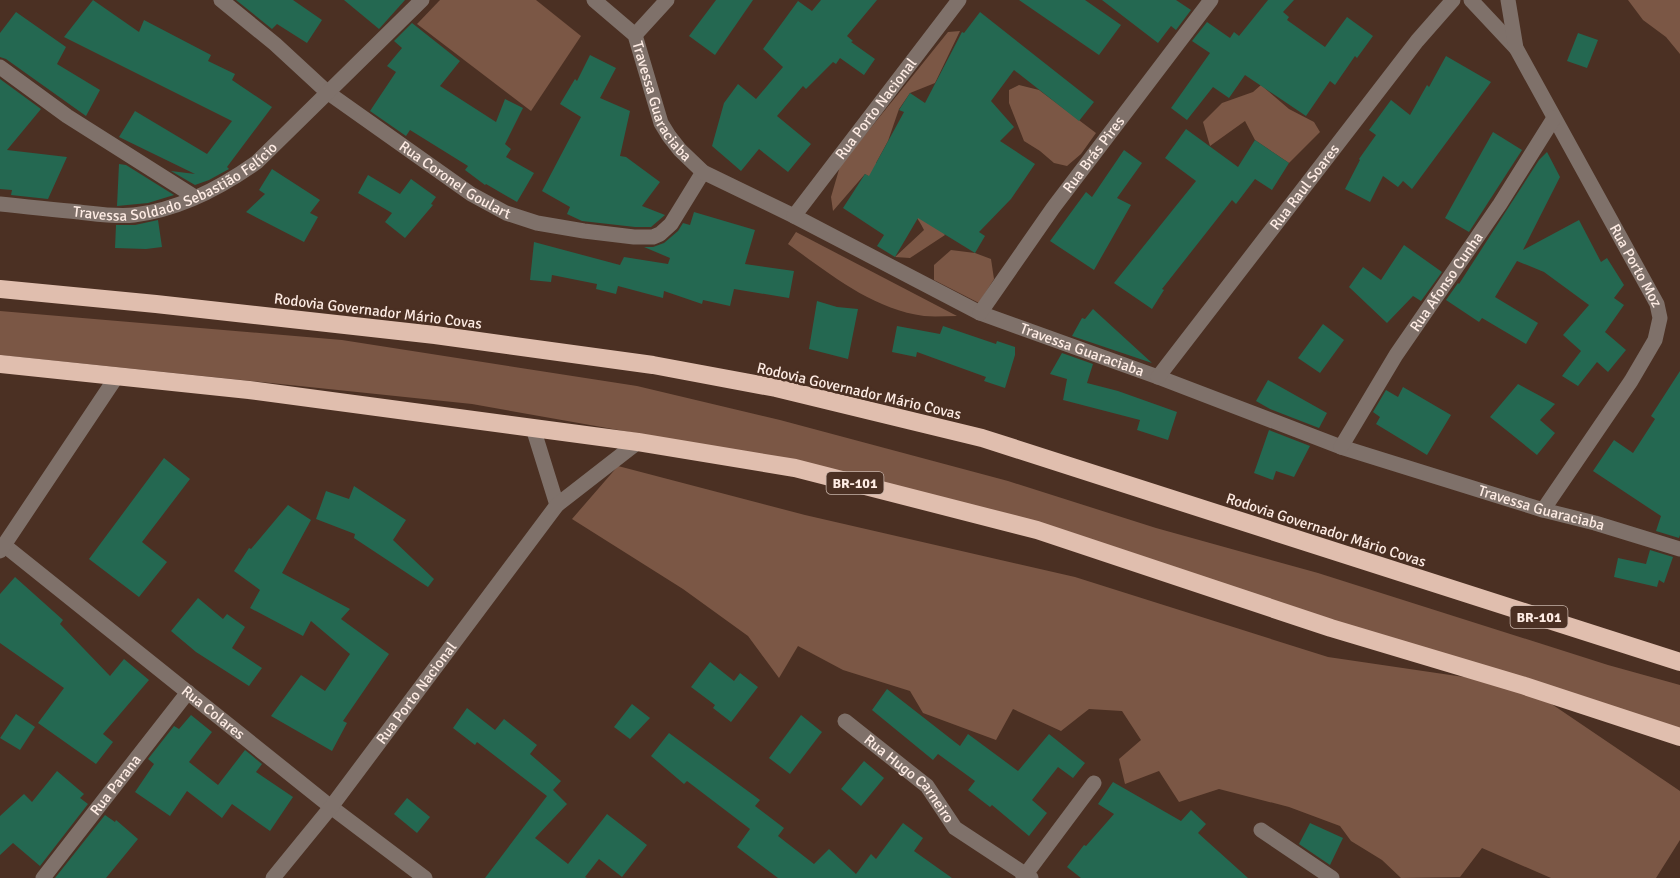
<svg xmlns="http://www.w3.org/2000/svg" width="1680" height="878" font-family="Signika,sans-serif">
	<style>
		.green { fill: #7b5745 }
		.building { fill: #246851 }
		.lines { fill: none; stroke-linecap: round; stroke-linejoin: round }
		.minor { stroke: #7f716a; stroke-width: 15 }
		.highway { stroke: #e0beae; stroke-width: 18 }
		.labels { text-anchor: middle; stroke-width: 5; stroke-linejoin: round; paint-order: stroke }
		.shield { fill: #4b3023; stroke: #c8b4aa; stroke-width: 1.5 }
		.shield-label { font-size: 14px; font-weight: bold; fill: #feece4 }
		.street-label { font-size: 15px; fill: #feece4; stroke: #4b3023 }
	</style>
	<rect width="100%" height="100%" fill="#4b3023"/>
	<g class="green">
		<path d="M440,0H536L581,36L531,111L417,24Z"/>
		<path d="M1628,0H1680V54L1666,37L1643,20Z"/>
		<path d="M960,31L935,83L910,93L899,109L888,141L876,163L904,179L945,235L910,258L895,257L924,230C913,206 888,189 865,174L833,211L831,197L840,166L948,32Z"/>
		<path d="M1019,85L1039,90L1096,133L1081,154L1067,166L1054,163L1040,151L1024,141L1009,103V90Z"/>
		<path d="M1261,85L1289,109L1314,122L1320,132L1289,163L1255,140L1245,121L1210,146L1203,122L1222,103L1253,92Z"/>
		<path d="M796,232L957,316C946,316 935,317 924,316C872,309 830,274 788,244Z"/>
		<path d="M951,250L975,253L991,259L994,279L979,303L934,280V265Z"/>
		<path d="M0,311L342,340L637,386L780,420L1008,481L1156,528L1318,573L1608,665L1680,685V737L1537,688L754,454L472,404L0,355Z"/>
		<path d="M618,466L805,515L1075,577L1328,657L1525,686L1680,791V840L1656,878H1551L1482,848L1460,877L1401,878L1382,860L1351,841L1340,826L1289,807L1219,789L1179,802L1159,771L1125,784L1119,759L1141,740L1122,711L1089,709L1061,731L1013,709L996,740L923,713L910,691L843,670L798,646L779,678L748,636L683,589L572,519Z"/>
	</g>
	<g class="building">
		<path d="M93,0L139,32L144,20L211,55L208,61L235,74L232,80L272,107L227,167L229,169L209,180L195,185L171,171L195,174L119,137L135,111L207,154L232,121L64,37Z"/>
		<path d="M236,0H293L322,20L307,43L277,24L272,29Z"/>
		<path d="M344,0H405L379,29Z"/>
		<path d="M716,0H753L715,55L689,36Z"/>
		<path d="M821,0H877L847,36L853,41L851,42L875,59L864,75L840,58L836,64L833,62L806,89L803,86L777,116L811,144L788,172L759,149L741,171L712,146L724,103L738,84L756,99L783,67L763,49L798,1L812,11Z"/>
		<path d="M1019,0H1085L1121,25L1099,55Z"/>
		<path d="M1102,0H1176L1191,10L1176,30L1171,26L1158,43Z"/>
		<path d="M1268,0H1294L1283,12L1289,17L1287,20L1325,47L1347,17L1373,36L1357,58L1355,56L1335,85L1330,81L1306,116L1245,75L1229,98L1213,87L1187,120L1171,108L1210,53L1192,41L1207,22L1230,38L1234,32L1239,36Z"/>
		<path d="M16,12L66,47L57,64L100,90L86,116L6,59L0,57V33Z"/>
		<path d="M980,12L1094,102L1079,121L1014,70L991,101L1014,127L1000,141L1035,164L1011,199L979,232L985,236L975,253L918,218L895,257L877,246L884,235L843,208L865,174L869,176L904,112L899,110L910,93L925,103L962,32L964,33Z"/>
		<path d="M412,23L460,61L440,86L496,122L505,99L523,108L505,144L511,149L506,157L534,173L517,202L486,184L485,185L465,170L468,166L410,130L406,136L370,111L396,72L387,66L402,48L394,41Z"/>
		<path d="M1578,33L1598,40L1587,68L1567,61Z"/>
		<path d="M590,55L616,68L600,98L630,111L620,156L626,157L660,182L642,206L665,215L651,227H635L582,221L567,214L570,207L542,191L581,117L560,104L575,79L577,81Z"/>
		<path d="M1446,56L1491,82L1412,189L1403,181L1398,187L1383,176L1370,202L1345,189L1360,160L1359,159L1376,135L1369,130L1391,100L1410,115L1427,85L1429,87Z"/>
		<path d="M0,79L41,109L7,150L67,157L48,199L11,195L12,190L0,189Z"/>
		<path d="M1186,129L1238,167L1255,140L1289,163L1272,190L1255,179L1236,204L1232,200L1162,289L1164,290L1152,309L1114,283L1196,181L1165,158Z"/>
		<path d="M1493,132L1522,150L1469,232L1445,218Z"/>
		<path d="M1124,150L1142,163L1117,198L1131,205L1094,270L1050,241L1086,192L1092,197Z"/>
		<path d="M1547,152L1560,177L1523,250L1579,220L1601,262L1607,258L1624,285L1614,298L1624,305L1605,332L1626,350L1608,372L1597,362L1578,386L1562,376L1581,351L1563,335L1589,305L1544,272L1517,261L1495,297L1538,323L1526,344L1482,318L1479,322L1446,300L1458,283L1459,284L1539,160Z"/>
		<path d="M119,164L126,165L174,195L148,203L117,206Z"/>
		<path d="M272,169L320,200L310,213L318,217L304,242L246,212L265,194L259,190Z"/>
		<path d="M368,175L400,194L411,179L436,197L431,204L433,205L405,238L385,222L392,213L358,193Z"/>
		<path d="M694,212L755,230L745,264L794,271L789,298L734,289L730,306L703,300L702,304L664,291L663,298L618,286L616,294L596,289L597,284L552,275L551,282L530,280L534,242L620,265L624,257L668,264L670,258L644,247H653L664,243L678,231L683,223L690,225Z"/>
		<path d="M158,220L162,247L146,249L115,248L116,225H135Z"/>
		<path d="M1404,245L1442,272L1421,301L1413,296L1387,323L1349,287L1363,267L1381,280Z"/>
		<path d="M817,301L837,307L858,309L848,359L809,349Z"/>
		<path d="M1093,309L1152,363L1072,336L1082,318L1085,319Z"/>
		<path d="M1323,324L1344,340L1320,373L1298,358Z"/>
		<path d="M897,326L940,334L943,326L996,344L997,341L1015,347V355L1005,388L984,381L986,377L917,352L916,357L892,352Z"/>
		<path d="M1062,353L1093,364L1087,383L1118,391L1177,412L1168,440L1137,430L1140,420L1063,400L1067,379L1050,374Z"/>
		<path d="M1680,371V535L1679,538L1656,531L1661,516L1593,471L1614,440L1633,453L1655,419L1651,416Z"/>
		<path d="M1268,380L1327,413L1319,428L1270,409L1256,401Z"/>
		<path d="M1518,384L1555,404L1540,420L1555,433L1537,455L1490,417Z"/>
		<path d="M1403,387L1451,415L1427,455L1376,424L1380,417L1373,412L1386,390L1398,397Z"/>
		<path d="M1269,430L1310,446L1294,477L1276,471L1273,480L1254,473Z"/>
		<path d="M164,458L190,479L142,542L167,562L139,597L89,559Z"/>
		<path d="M354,486L406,520L393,540L434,579L428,587L354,538L355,534L316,519L326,491L349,499Z"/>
		<path d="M288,505L311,520L282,573L350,609L341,619L389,654L343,721L347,723L332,751L271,716L301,675L325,691L350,654L311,621L303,636L250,608L260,590L234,571L249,548L251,549Z"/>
		<path d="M1650,550L1673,557L1664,583L1659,580L1657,587L1614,577L1618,558L1646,564Z"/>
		<path d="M15,577L63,620L60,624L110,676L124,659L149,680L103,734L113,742L96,764L38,723L64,688L0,643V594Z"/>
		<path d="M198,598L223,619L227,614L245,627L232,648L262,668L249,686L196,652L171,631Z"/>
		<path d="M710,662L734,681L740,673L758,687L731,722L713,708L715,705L691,687Z"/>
		<path d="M887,689L960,746L968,734L1018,771L1049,734L1085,763L1073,778L1058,767L1032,800L1047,813L1029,836L992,805L990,807L968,790L975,781L938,754L933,760L872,710Z"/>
		<path d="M632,704L650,718L630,739L614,727Z"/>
		<path d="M467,708L495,730L504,719L537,745L530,754L561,781L553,790L567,804L535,838L568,864L607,814L647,845L622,877L599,859L585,877L587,878H485L547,796L477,742L475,745L453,728Z"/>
		<path d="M16,714L35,727L20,750L0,738Z"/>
		<path d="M191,715L212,732L189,762L218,785L245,750L262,764L256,772L293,797L270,831L232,804L222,818L187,791L170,816L135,792L154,764L148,759L174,726L179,729Z"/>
		<path d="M801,715L822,732L790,774L769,758Z"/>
		<path d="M669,733L760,800L755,806L784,828L778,836L814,864L829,849L856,874L871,854L876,859L903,823L923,838L914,851L952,878H778L737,847L750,829L687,781L684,784L651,756Z"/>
		<path d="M864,761L884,778L861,806L841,789Z"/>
		<path d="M57,771L84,794L80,798L88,804L40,866L13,843L0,855V816L24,794L32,802Z"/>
		<path d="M1113,782L1181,821L1191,810L1206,824L1198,833L1248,878H1081L1067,867L1084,845L1086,846L1114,814L1098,804Z"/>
		<path d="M407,798L430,817L417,833L394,814Z"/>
		<path d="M105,815L115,822L116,820L138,839L106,878H55Z"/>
		<path d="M1310,823L1343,838L1330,865L1299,844Z"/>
	</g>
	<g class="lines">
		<g class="minor">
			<path id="s1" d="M221,0L275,44L327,92L471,194L506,213L537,223L584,231L634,237H653L660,234L671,224L703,172"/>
			<path id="s2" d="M594,0L635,35L661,123L669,136L680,150L703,172L794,216L980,313L1158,377L1341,447L1543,510L1595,523L1680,549"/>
			<path d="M1471,0L1516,48"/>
			<path id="s3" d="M1508,0L1516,48L1657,304L1660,318L1655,340L1631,381L1543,510"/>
			<path d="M635,35L667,0"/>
			<path d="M0,67L67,116L195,197"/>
			<path id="s4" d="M0,204C26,207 52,209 79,212C97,214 116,217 134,215C178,210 222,187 257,162L422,0"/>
			<path id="s5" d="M794,216L959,0"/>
			<path id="s6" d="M980,313L1053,208L1211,0"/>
			<path id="s7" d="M1158,377L1417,41L1453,0"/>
			<path d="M533,428L557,505"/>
			<path id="s8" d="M1341,447L1396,355L1500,204L1554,118"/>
			<path id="s9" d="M4,545L331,807L425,878"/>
			<path d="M0,551L117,376"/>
			<path id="s10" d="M845,721L927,786L955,828L1031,878"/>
			<path d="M1261,830L1332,878"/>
			<path id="s11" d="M43,878L188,692"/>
			<path id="s12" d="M273,878L331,807L557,505L638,442"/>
			<path d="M1023,878L1094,783"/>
		</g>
		<g class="highway">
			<path d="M0,289L156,304L435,335L653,365L776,388L982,438L1680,662"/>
			<path d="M0,364L249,390L638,442L795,468L1037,530L1331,628L1525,686L1680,737"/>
		</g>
	</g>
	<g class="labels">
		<g class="shield">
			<rect x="826.5" y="472" width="57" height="22" rx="4.5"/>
			<rect x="1510.5" y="606" width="57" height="22" rx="4.5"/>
		</g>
		<g class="shield-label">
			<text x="855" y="488">BR-101</text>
			<text x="1539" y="622">BR-101</text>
		</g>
		<g class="street-label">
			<text dy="5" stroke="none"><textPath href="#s2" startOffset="126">Travessa Guaraciaba</textPath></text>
			<text dy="5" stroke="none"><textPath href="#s5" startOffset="135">Rua Porto Nacional</textPath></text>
			<text dy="5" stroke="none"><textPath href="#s6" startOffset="195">Rua Brás Pires</textPath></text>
			<text dy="5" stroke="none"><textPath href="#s4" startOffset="184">Travessa Soldado Sebastião Felício</textPath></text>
			<text dy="5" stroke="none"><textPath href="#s1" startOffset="296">Rua Coronel Goulart</textPath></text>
			<text dy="5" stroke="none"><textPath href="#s7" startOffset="240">Rua Raul Soares</textPath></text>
			<text dy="5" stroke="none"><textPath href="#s3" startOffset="297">Rua Porto Moz</textPath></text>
			<text dy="5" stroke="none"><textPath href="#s8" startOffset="196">Rua Afonso Cunha</textPath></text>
			<text transform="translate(378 311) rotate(7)" y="5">Rodovia Governador Mário Covas</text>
			<text dy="5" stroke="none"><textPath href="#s2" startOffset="630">Travessa Guaraciaba</textPath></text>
			<text transform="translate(859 391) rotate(13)" y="5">Rodovia Governador Mário Covas</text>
			<text dy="5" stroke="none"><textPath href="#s2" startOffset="1116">Travessa Guaraciaba</textPath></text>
			<text transform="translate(1326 530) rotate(18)" y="5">Rodovia Governador Mário Covas</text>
			<text dy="5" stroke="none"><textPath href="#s12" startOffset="234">Rua Porto Nacional</textPath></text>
			<text dy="5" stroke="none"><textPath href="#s9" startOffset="268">Rua Colares</textPath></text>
			<text dy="5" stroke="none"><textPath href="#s10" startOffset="87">Rua Hugo Carneiro</textPath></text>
			<text dy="5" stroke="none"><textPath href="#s11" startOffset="118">Rua Parana</textPath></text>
		</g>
	</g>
</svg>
